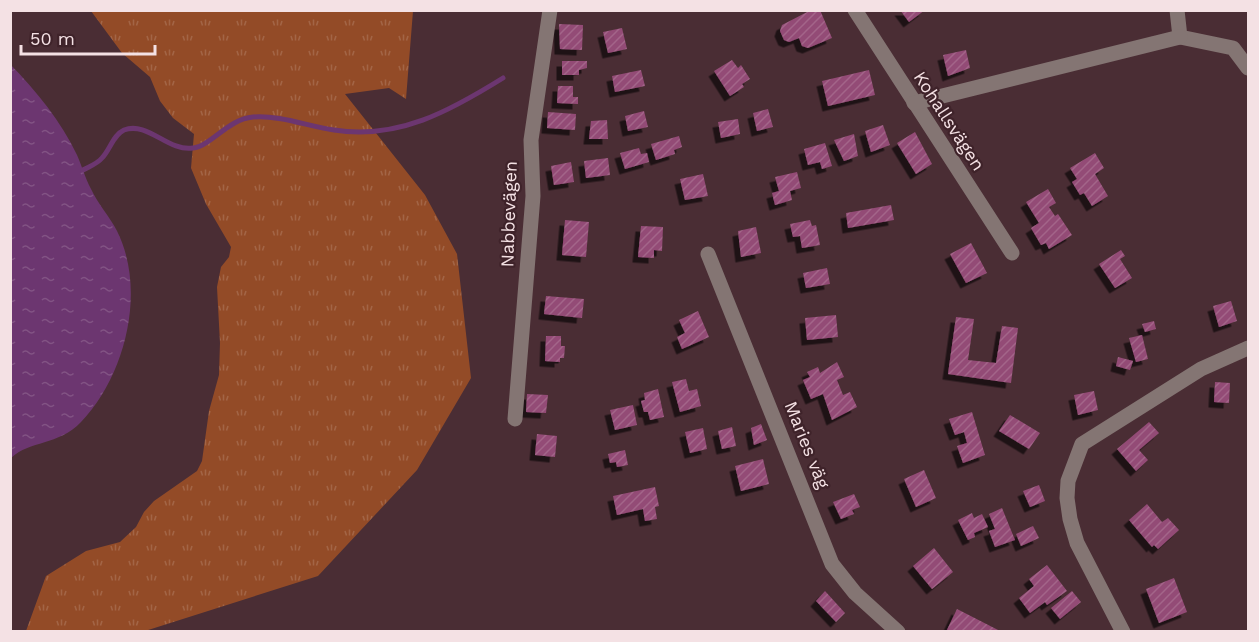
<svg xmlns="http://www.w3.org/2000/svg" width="1259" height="642" font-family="'Work Sans',sans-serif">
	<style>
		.grass { fill: url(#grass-tufts) }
		.water { fill: url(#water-ripples) }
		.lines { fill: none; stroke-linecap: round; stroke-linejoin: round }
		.stream { stroke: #6c3670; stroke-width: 5 }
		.building { fill: url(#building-hatch); filter: url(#shadow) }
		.minor { stroke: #847573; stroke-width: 15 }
		.labels { text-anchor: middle; stroke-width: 4.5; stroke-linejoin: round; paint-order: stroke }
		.street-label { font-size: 18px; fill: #f4e1e4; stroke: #3f232a }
	</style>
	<defs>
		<pattern id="grass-tufts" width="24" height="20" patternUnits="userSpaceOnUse" patternTransform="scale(1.5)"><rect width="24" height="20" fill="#934b27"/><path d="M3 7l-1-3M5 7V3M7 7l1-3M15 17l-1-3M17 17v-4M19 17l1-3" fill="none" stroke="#a36546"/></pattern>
		<pattern id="water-ripples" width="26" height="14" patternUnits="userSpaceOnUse" patternTransform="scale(1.5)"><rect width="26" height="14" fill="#6c3670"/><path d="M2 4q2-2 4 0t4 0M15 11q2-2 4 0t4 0" fill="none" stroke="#825384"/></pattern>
		<pattern id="building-hatch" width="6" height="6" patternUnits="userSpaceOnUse" patternTransform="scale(1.5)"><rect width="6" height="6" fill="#934b76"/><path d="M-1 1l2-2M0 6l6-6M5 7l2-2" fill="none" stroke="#a36589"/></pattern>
		<filter id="shadow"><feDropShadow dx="-5.5" dy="5.5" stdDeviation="0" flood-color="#0009"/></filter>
	</defs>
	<rect width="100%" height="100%" fill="#4a2d34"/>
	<path class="grass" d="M91,11H413L406,99L389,88L345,94L425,195L457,254L471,378L417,470L318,576L145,631H26L46,576L86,551L120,542L136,527L144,512L154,501L197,471L202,461L209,411L219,375L220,343L217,287L221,267L229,257L231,247L206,204L191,168L194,134L173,118L160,101L150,77L122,53Z"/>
	<path class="water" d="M10,64C37,92 61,121 77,155C82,166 85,178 91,189C98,204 110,217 117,231C147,291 125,376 81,422C58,446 30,440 11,458Z"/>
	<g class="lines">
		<path class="stream" d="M83,170C90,166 97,164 102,158C110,150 113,135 124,130C148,121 168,152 193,148C211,146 228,119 253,117C280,115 307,126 334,130C398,140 450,111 503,78"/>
	</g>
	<g class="building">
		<path d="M811,10H820L832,38L808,48L802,46L799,38L789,42L784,40L780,31L782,25Z"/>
		<path d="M900,10H925L909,22Z"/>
		<path d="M559,24L583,25L582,50L560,49Z"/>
		<path d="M622,28L627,49L608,53L603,32Z"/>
		<path d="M966,50L970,68L948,76L943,55Z"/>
		<path d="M732,60L738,68L741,65L750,79L742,84L744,87L730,96L714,71Z"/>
		<path d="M562,61H587V68L579,70V75H562Z"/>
		<path d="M641,70L645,86L615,92L612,76Z"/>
		<path d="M869,70L875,95L828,106L822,81Z"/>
		<path d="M558,86H573V97H578V104L557,103Z"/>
		<path d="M768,109L773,127L757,131L753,113Z"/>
		<path d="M644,111L648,127L628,131L625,116Z"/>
		<path d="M548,112L576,114L575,130L547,128Z"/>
		<path d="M738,119L740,134L721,138L718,122Z"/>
		<path d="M607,120L608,139H589L591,121Z"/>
		<path d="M883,125L890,145L871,152L865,131Z"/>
		<path d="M915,132L932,164L916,174L897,143Z"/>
		<path d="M854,134L858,156L844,161L834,140Z"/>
		<path d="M679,136L682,147L674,150L675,154L656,160L651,144Z"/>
		<path d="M825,143L832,166L822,169L820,162L808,165L804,149Z"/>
		<path d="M639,148L641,154L647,153L649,162L625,169L620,153Z"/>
		<path d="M1095,153L1104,168L1095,174L1108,196L1092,206L1084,193L1080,195L1072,182L1077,179L1070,168Z"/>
		<path d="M608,158L610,175L586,178L584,161Z"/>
		<path d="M571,162L574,182L554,185L551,166Z"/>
		<path d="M797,172L801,188L790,191L792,200L775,205L772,193L779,191L775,177Z"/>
		<path d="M703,174L708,196L685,200L680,179Z"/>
		<path d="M1048,189L1056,203L1049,207L1055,216L1058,214L1072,235L1049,249L1046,243L1041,245L1031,228L1039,223L1026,202Z"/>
		<path d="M891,205L894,220L848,228L846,213Z"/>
		<path d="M565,220L589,222L586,257L562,255Z"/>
		<path d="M810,220L812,226L816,225L820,245L802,248L800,236L793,237L790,224Z"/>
		<path d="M641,226L663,227L662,251L654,250V258L638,257Z"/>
		<path d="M756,227L761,253L741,257L738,231Z"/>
		<path d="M971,243L987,273L966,283L950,254Z"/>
		<path d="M1121,250L1125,256L1120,259L1132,278L1115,288L1099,264Z"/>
		<path d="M827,268L830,284L806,288L803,273Z"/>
		<path d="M546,296L584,299L582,318L544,314Z"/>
		<path d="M1231,301L1237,321L1219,327L1213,306Z"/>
		<path d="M698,311L709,337L682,349L677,337L685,333L679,320Z"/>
		<path d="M836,315L838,337L807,340L805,318Z"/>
		<path d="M956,317L974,319L968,360L996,363L1002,326L1018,328L1011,383L948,374Z"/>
		<path d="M1154,321L1156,329L1145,332L1142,324Z"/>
		<path d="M1142,335L1148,359L1136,362L1129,338Z"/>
		<path d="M546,336H561V346H565L564,358H560V362L545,361Z"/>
		<path d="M1118,357L1133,361L1130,370L1116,366Z"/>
		<path d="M837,362L844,377L837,380L843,395L850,392L857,407L832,420L823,394L811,399L803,380L810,377L807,372L818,367L820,373Z"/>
		<path d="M686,379L689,391L697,389L701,406L680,412L672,382Z"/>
		<path d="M1215,382L1230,383L1229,403L1214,402Z"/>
		<path d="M658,389L664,417L650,420L648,412H644L641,401L645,400L644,393Z"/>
		<path d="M1094,391L1098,410L1078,415L1074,395Z"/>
		<path d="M527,394L548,395L546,413L526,412Z"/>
		<path d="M633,405L637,425L615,430L610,410Z"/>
		<path d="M972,412L985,455L963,463L957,446L967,443L964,432L955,435L949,419Z"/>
		<path d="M1010,415L1040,433L1029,449L999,431Z"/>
		<path d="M1149,422L1159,433L1139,450L1148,460L1136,471L1117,449Z"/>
		<path d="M761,424L767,440L754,445L751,428Z"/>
		<path d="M732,427L736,446L722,449L718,431Z"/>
		<path d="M703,428L707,449L690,453L685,432Z"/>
		<path d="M537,434L557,436L555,457L535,455Z"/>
		<path d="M625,450L628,465L617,467L616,462L610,463L608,454Z"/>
		<path d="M763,459L769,484L741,491L735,466Z"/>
		<path d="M924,470L936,498L916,507L904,479Z"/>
		<path d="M1039,485L1045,501L1030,507L1023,491Z"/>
		<path d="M655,487L659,506L655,507L657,519L645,521L643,509L617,515L613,496Z"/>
		<path d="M854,494L860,507L852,510L854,514L841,519L833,502Z"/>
		<path d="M1147,504L1162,522L1168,518L1179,530L1158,549L1154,545L1152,547L1129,520Z"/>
		<path d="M1002,508L1015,540L995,547L989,531L995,529L989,514Z"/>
		<path d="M972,513L974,518L982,514L988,527L974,533L975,537L968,540L958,520Z"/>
		<path d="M1033,526L1039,538L1021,546L1016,534Z"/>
		<path d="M934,548L953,572L932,589L913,566Z"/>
		<path d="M1047,565L1067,591L1047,605L1045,602L1030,613L1019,598L1034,586L1029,579Z"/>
		<path d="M1174,578L1187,612L1159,623L1146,589Z"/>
		<path d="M825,591L845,613L836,622L816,601Z"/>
		<path d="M1072,591L1081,602L1060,619L1051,608Z"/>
		<path d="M957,609L1002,632H946Z"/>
	</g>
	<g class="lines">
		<g class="minor">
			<path d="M855,10L1012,253"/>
			<path d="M1177,10L1180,37L1233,48L1248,68"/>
			<path d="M914,103L1180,37"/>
			<path d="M708,254L832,564L855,593L898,632"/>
			<path d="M515,419L533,196L531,140L550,10"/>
			<path d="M1123,632L1077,543L1070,519L1067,498L1068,481L1082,444L1201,369L1248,348"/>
		</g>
	</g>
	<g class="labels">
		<g class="street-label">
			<text transform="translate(949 121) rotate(57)" y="6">Kohallsvägen</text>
			<text transform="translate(509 214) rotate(-88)" y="6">Nabbevägen</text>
			<text transform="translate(807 445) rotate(68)" y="6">Maries väg</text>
		</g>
	</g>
	<rect width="1259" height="642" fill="none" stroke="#f4e1e4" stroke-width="24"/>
	<path d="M21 45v9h134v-9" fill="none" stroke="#f4e1e4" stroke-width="3"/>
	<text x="30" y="45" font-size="18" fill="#f4e1e4" stroke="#3f232a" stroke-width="4.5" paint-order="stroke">50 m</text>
</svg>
